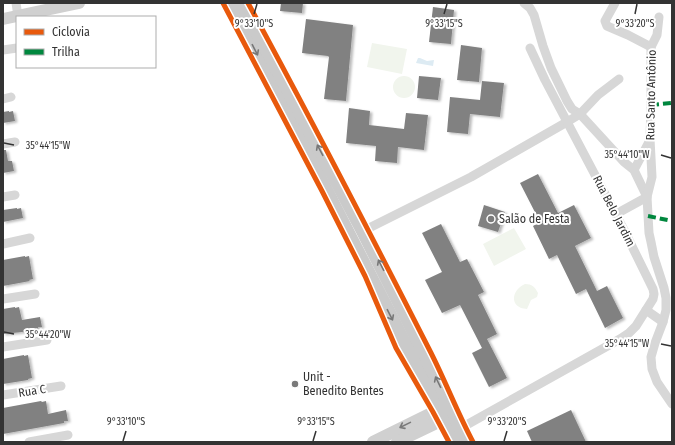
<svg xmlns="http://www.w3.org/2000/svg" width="675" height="445" font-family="'Fira Sans Condensed',sans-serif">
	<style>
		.green { fill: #f1f5ed }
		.water { fill: #ddebf3 }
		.building { fill: #818181; filter: url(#shadow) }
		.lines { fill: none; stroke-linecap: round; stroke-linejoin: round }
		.street { stroke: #d7d7d7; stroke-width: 9 }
		.secondary { stroke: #d0d0d0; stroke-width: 12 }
		.primary { stroke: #cacaca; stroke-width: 14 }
		.quiet { stroke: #00873e; stroke-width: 4; stroke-dasharray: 8 4; stroke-linecap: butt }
		.cycleway-casing { stroke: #fff; stroke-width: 8 }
		.cycleway { stroke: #e8590c; stroke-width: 5 }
		.oneway { stroke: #777 }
		.oneway2 { stroke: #7a7a7a }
		.ticks { fill: none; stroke: #333; stroke-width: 1.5 }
		.poi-dot { fill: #7a7a7a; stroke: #fff; stroke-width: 1.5 }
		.labels { text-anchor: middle; stroke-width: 4; stroke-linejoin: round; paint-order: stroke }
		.street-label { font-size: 12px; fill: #333; stroke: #fff }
		.poi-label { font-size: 12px; fill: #333; stroke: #fff; text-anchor: start }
		.ticks-label { font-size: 10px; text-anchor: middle; fill: #333; stroke: #fff; stroke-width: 4; stroke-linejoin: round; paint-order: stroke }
	</style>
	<defs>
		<filter id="shadow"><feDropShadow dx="2.5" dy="1.5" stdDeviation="1" flood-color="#0004"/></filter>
	</defs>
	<rect width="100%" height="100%" fill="#fff"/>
	<g class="green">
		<path d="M372,43L407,49L402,74L367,67Z"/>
		<circle cx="404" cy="87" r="11"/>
		<path d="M514,228L526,249L494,266L483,244Z"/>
		<path d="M525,284C532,284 535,287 538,293L537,297L531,300L527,309C509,308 511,290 525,284Z"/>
	</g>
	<path class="water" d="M418,58H420L427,61L434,60L433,66L416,63Z"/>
	<g class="building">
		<path d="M281,3H303L302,13L280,11Z"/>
		<path d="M433,7L454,10L451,44L429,42Z"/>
		<path d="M306,19L353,25L346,101L324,99L329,57L328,56L302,53Z"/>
		<path d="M461,45L482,48L479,82L457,80Z"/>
		<path d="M419,76L441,78L438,100L417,98Z"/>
		<path d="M482,81L504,83L500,117L470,114L468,134L447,132L450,97L480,100Z"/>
		<path d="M349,108L370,111L369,125L404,129L406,113L428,115L424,150L398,147L397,163L375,161L376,146L346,143Z"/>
		<path d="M9,111V112L13,111L15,121L3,123V112Z"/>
		<path d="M3,150H6L8,161H12L14,171L3,173Z"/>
		<path d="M538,174L558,213L574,205L591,238L575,246L597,291L607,286L623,318L605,328L586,289L576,294L557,255L549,259L533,226L540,222L520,183Z"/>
		<path d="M484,205L505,212L498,232L478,226Z"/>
		<path d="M17,208V209L21,208L23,218L3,222V210Z"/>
		<path d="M441,224L460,262L467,259L484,292L478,295L497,334L487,339L507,378L489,387L472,353L482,348L460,305L442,313L425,280L442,272L422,233Z"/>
		<path d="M25,256V257L29,256L33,279L29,280L30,281L3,286V260Z"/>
		<path d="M15,307V308L19,307L22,320L40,317L42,327H38V329L22,332L3,334V309Z"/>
		<path d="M24,355V356L28,355L32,378L28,379V380L3,384V359Z"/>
		<path d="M41,401L42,402L46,401L48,414L66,410L68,421H64V423L3,434V408Z"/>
		<path d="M571,410L586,442H532L527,431Z"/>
	</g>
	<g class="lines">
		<g class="street">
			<path d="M16,3L18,16"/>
			<path d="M524,3L530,8L534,15L543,46L551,68L567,101L572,109L580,114L624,162L634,170L647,197L616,214"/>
			<path d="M615,3L605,21L607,26L628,35L651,47"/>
			<path d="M659,17L657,35L651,47V105L650,139L652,177L647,197L649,233L651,242L654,257L664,288L666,298V310L663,322L655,343L651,357L652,369L657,382L672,404"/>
			<path d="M3,50L17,48"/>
			<path d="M3,99L11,97"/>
			<path d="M3,144L15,142"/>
			<path d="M634,170L650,140"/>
			<path d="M3,197L15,195"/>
			<path d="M363,231L471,177L567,122L580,114L598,95L619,79"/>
			<path d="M3,244L30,238"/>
			<path d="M3,299L35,294"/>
			<path d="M646,310L663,322"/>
			<path d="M3,347L47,340"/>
			<path d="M3,395L61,386"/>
			<path d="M461,428L620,339L629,333L636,326L653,299L654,294L653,289L623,228L545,80L530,48"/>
			<path d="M29,442L68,435"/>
		</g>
		<g class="secondary">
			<path d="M3,19L79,3"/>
			<path d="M373,442L446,406"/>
			<path d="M397,442L451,416"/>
		</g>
		<g class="primary">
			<path d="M230,3L406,346L454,442"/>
			<path d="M242,3L363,231L415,334L468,442"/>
		</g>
		<g class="quiet">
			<path d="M651,105L672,103"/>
			<path d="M648,216L672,221"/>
		</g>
		<defs>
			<g id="cycleway">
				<path d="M223,3L322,191L365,276L396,348L433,412L449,442"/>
				<path d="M248,3C310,117 370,233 429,349C445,380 457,412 473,442"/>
			</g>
		</defs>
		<use href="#cycleway" class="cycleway-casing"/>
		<use href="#cycleway" class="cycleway"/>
	</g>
	<defs><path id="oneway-shaft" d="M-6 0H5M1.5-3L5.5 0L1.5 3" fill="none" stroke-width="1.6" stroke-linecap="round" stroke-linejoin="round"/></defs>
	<g class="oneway">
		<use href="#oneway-shaft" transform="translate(255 50) rotate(63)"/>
		<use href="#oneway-shaft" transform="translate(320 150) rotate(-118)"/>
		<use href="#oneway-shaft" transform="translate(381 265) rotate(-117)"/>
		<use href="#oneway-shaft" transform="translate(390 315) rotate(63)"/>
		<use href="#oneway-shaft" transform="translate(438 382) rotate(-116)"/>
	</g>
	<use class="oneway2" href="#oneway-shaft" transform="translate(405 425) rotate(154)"/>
	<path class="ticks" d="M254,14L257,4M444,14L447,4M635,14L637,4M4,143L14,145M661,155L671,158M4,332L14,334M661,344L671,346M123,441L126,431M313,441L316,431M504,441L507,431"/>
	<g class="poi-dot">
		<circle cx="491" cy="219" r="4"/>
		<circle cx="295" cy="384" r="4"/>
	</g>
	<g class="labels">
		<g class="street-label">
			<text transform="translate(651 95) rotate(-89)" y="4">Rua Santo Antônio</text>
			<text transform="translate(614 211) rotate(63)" y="4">Rua Belo Jardim</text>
			<text transform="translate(32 391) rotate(-9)" y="4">Rua C</text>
		</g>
		<g class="poi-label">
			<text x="499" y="223">Salão de Festa</text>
			<text x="303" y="381">Unit -<tspan x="303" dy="14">Benedito Bentes</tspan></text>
		</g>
	</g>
	<g class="ticks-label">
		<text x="254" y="27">9°33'10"S</text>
		<text x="444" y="27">9°33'15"S</text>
		<text x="635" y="27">9°33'20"S</text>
		<text x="48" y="149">35°44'15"W</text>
		<text x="627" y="158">35°44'10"W</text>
		<text x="48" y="338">35°44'20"W</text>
		<text x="627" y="347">35°44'15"W</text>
		<text x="126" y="425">9°33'10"S</text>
		<text x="316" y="425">9°33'15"S</text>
		<text x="507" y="425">9°33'20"S</text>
	</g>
	<rect width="675" height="445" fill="none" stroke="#333333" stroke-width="8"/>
	<rect x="16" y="16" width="140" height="52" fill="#ffffff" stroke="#adadad"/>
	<rect x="24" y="29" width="20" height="6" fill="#e8590c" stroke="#adadad"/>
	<text x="52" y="36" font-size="12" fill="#333333">Ciclovia</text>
	<rect x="24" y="49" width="20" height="6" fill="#00873e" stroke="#adadad"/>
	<text x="52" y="56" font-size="12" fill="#333333">Trilha</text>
</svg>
